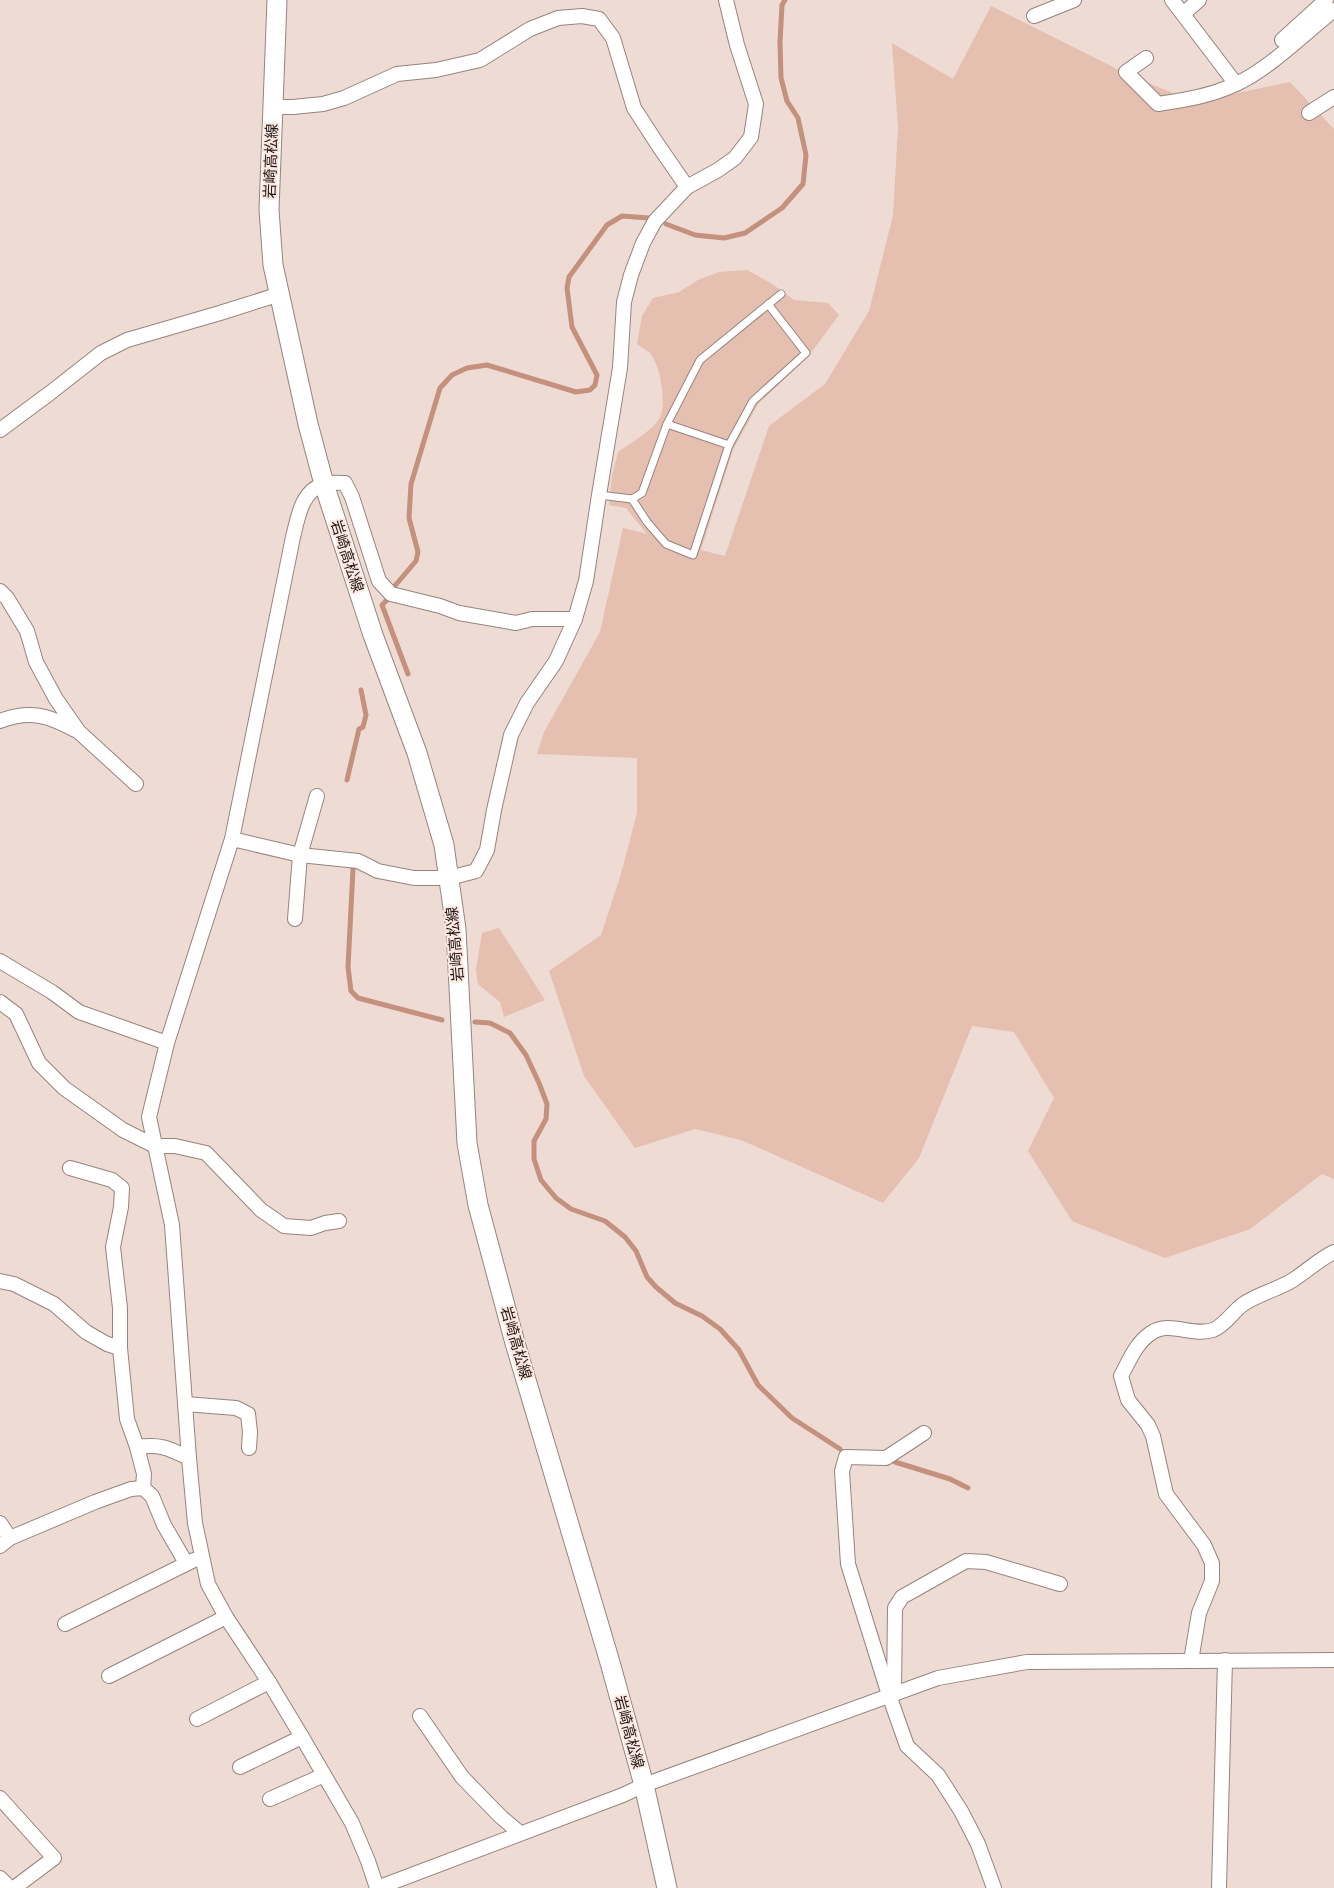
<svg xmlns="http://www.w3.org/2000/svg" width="1334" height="1888" font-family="Overpass,'Noto Sans JP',sans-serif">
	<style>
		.green { fill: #e5bfaf }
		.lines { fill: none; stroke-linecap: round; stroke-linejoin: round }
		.stream { stroke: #c3917d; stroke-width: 5 }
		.lane-casing { stroke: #96847d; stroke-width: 9 }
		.street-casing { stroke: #96847d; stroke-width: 16 }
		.secondary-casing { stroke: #96847d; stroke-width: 21 }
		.lane { stroke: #fff; stroke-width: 7 }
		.street { stroke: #fff; stroke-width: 14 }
		.secondary { stroke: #fff; stroke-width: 19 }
		.labels { text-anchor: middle; stroke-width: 4; stroke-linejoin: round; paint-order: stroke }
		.street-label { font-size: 15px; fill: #1f1816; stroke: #fce8e0 }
	</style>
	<rect width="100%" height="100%" fill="#eedbd3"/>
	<g class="green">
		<path d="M991,6L1127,74L1194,102L1290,82L1334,129V1179L1322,1174L1250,1229L1165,1258L1072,1221L1028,1151L1054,1098L1014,1032L972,1026L919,1158L883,1203L741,1140L695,1129L635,1148L584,1076L549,971L601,935L620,877L637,813V758L537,754L544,732L600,632L623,528L647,534L626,508L609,505L612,476L618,452C628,445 655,429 660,417C667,404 660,364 650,353C646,350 641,347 637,344L642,316L653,298L679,292L698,280L719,272L747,270L771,283L794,300L828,303L839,315L807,358L758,404L733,450L701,550L725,556L769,426L825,384L869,311L893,215L898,128L892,43L953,79Z"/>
		<path d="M499,928L545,1000L504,1017L500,1002L478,984L476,970L482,933Z"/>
	</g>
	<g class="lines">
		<g class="stream">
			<path d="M666,224L695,235L724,238L745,233L782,208L803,184L806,155L798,118L787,101L781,78L780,42L782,5L785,0"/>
			<path d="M393,588L416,561L418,552L409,518L411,484L440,388L452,375L467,368L487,365L576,392L590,390L595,385L597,375L572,327L567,288L569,277L607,225L622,216L649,218"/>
			<path d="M388,599L382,605L408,674"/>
			<path d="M347,780L359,729L363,727L366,715L361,690"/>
			<path d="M353,869L348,967L351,991L358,998L442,1020"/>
			<path d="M475,1022L490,1023L510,1033L526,1055L539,1083L547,1104L546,1119L534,1141V1159L541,1180L556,1198L571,1209L605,1221L625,1237L636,1251L647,1277L656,1287L675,1303L702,1316L720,1329L739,1350L758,1385L792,1418L840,1449"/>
			<path d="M895,1462L950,1479L968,1488"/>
		</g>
		<defs>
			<g id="lane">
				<path d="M667,424L729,445"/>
				<path d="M599,495L632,499L642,493L667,424L700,360L781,294"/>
				<path d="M632,499L647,522L666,544L693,555L729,445L753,401L806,353L768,304"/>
			</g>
			<g id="street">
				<path d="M1172,0L1236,84"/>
				<path d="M1183,14L1199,0"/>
				<path d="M1034,16L1074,0"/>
				<path d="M1282,40L1326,0"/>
				<path d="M1146,58L1126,72L1158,104C1184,100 1211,96 1236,84C1269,69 1305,33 1334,10"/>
				<path d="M273,107H293L323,104L344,98L397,74L436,70L480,60L530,29L558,18L582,16L599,19L613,38L634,108L658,145L687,187"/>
				<path d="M1309,113L1334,97"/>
				<path d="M0,430L50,393L101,353L127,340L220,313L280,294"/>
				<path d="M0,591L7,598L27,631L36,662L56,699L79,732L136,784"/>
				<path d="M0,721C30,710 48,715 75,730"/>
				<path d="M232,839L300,855L358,861L378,871L414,878H449L476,871L487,850L494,810L511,735L527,703L556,661L575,619L586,581L599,495L620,368L624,302L631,275L643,243L655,221L687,187L718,170L735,158L751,137L756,104L737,45L726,0"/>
				<path d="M295,919L300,855L317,796"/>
				<path d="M0,961L52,992L79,1012L167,1043"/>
				<path d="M0,1002L16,1014L39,1063L64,1088L123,1130L155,1146H175L206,1153L261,1210L284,1226L311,1228L325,1223L339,1221"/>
				<path d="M70,1168L112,1180L122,1188L121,1207L113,1247L120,1308V1348L127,1419L137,1447L144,1474L143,1488"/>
				<path d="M0,1281L14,1284L54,1304L86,1332L107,1344L120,1348"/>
				<path d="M185,1404L236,1408L248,1414L250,1432L249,1448"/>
				<path d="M924,1433L886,1458L846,1457L842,1471L848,1564L889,1695L907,1746L938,1775L961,1811L978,1844L994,1888"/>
				<path d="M137,1447C161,1444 168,1448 189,1458"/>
				<path d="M0,1523L10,1538"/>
				<path d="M0,1546L10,1538L95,1502L131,1489L143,1488L152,1496L164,1525L186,1563"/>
				<path d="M65,1624L194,1560"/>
				<path d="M1191,1661L1199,1613L1212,1581V1563L1204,1545L1166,1494L1153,1436L1148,1425L1128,1400L1121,1376C1129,1361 1136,1343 1151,1333C1170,1320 1191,1337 1213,1330C1224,1326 1233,1312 1242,1305C1257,1294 1277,1290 1293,1280C1307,1271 1318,1260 1334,1252"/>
				<path d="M109,1676L226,1617"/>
				<path d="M894,1693L895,1608L902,1597L966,1561L986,1562L1060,1584"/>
				<path d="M420,1716L462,1777L501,1817L520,1833"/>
				<path d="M197,1719L269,1682"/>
				<path d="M240,1767L302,1737"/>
				<path d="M0,1798L54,1858L14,1888"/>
				<path d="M270,1799L324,1775"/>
				<path d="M0,1878L10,1888"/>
				<path d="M377,1888L368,1861L352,1823L302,1737L269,1682L226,1617L208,1584L195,1523L189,1458L172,1225L149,1117L167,1043L232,839L293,537C298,518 301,491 324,484C330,482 338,483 345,483L352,497L379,581L391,594L440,606L459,613L516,623L532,619H575"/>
				<path d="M377,1888L623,1795L644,1785L938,1678L1027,1662L1334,1660"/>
				<path d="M1219,1888L1225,1660"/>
			</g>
			<path id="secondary" d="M277,0L269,210L273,265L308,424L324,484L373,635L417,753L444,845L456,929L467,1143L478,1205L515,1343L609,1659L644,1785L667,1888"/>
		</defs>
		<use href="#lane" class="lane-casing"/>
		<use href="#street" class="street-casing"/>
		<use href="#secondary" class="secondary-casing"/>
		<use href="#lane" class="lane"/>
		<use href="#street" class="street"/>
		<use href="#secondary" class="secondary"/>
	</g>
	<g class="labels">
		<g class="street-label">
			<text transform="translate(271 161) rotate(-88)" y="5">岩崎高松線</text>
			<text transform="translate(347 556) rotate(72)" y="5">岩崎高松線</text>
			<text transform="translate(455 944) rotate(-95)" y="5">岩崎高松線</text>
			<text transform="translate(516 1343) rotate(74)" y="5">岩崎高松線</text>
			<text transform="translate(629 1732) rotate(75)" y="5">岩崎高松線</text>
		</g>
	</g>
</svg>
